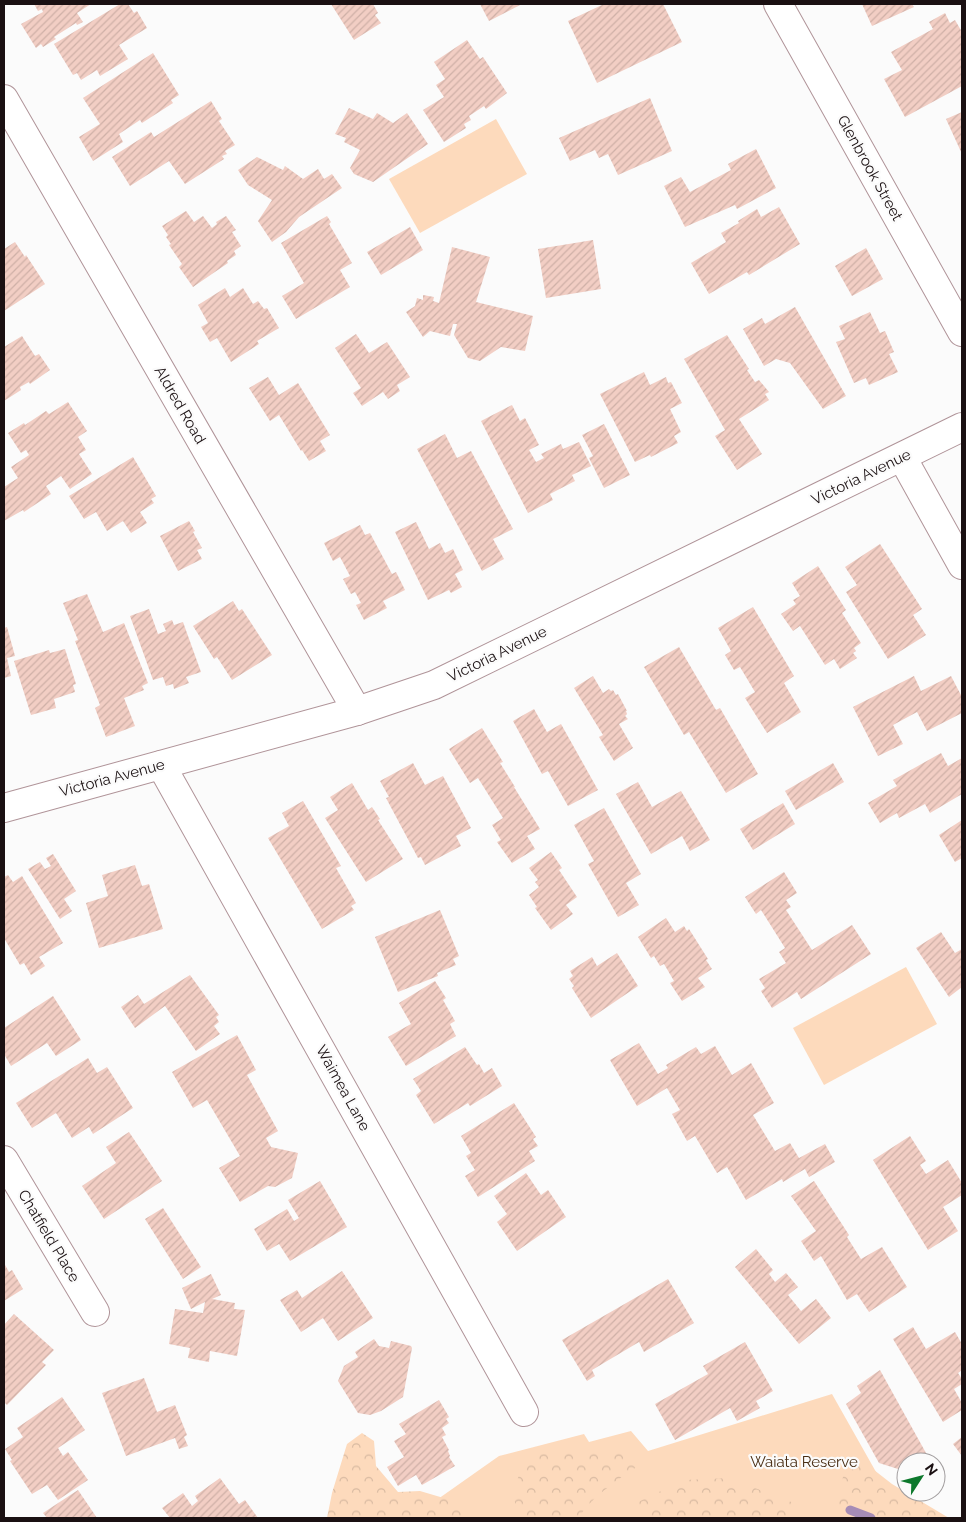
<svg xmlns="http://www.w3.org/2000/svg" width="966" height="1522" font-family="Raleway,sans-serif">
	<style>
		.green { fill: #fddabc }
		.forest { fill: url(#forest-crowns) }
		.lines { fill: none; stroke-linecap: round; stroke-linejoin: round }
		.stream { stroke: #a68cb6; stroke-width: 9 }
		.building { fill: url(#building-hatch) }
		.minor-casing { stroke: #b09499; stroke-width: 30 }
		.major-casing { stroke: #b09499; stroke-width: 30 }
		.minor { stroke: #fff; stroke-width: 28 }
		.major { stroke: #fff; stroke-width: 28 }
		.labels { text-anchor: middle; stroke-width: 4.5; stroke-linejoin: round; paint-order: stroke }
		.street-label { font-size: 15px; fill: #1a1012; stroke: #fbfbfb }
		.park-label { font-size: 15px; fill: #482d13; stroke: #fbfbfb }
	</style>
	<defs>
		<pattern id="forest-crowns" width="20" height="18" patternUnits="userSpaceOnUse" patternTransform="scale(1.25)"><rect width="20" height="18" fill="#fddabc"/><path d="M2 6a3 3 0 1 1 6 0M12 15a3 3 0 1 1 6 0" fill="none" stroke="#d8baa1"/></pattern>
		<pattern id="building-hatch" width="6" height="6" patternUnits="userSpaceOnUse" patternTransform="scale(1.25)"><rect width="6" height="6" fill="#f2cec4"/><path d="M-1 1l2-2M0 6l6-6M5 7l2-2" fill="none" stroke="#cfb0a7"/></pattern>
	</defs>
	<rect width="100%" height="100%" fill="#fbfbfb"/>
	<g class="green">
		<path d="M496,119L527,174L420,233L389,179Z"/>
		<path d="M906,967L937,1024L824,1085L793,1028Z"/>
		<path d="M832,1394L902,1518H411L499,1456L584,1434L589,1442L631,1431L648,1451Z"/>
	</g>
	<g class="forest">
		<path d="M362,1433L374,1441L376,1466L398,1492L420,1491L464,1504L468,1518H327L332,1493L347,1444Z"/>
		<path d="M601,1449L625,1450L641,1464C623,1476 588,1499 579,1518H522L513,1498L521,1466L531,1455Z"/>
		<path d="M851,1452L892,1484L949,1518H841L836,1499Z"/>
		<path d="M729,1478L794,1503L799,1518H637L638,1502L684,1480Z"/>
	</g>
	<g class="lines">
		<path class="stream" d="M850,1510L871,1518"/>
	</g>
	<g class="building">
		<path d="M34,4H91L77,13L83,22L77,25L76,23L54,37L56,39L43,47L41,44L36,48L21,24L43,12L42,9L38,11Z"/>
		<path d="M120,4H128L134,13L137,11L147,28L119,45L128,59L100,76L97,70L81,80L77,73L73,75L54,44Z"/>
		<path d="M331,4H373L378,13L375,15L381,23L354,40Z"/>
		<path d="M480,4H522L489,21Z"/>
		<path d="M604,4H663L682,42L597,83L568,21Z"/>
		<path d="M862,4H912L914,7L872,26Z"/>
		<path d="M945,13L950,23L955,20L962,32V86L905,117L884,79L902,70L891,52L933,29L929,22Z"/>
		<path d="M467,40L480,59L483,57L507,93L486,109L484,106L469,116L471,120L464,124L466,128L444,142L423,110L444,97L436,85L445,79L434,62Z"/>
		<path d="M153,53L179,95L171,100L173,103L142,123L140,120L119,134L123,142L93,161L79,137L100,124L83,98Z"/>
		<path d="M650,98L672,151L618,175L608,154L599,158L595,150L570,161L559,138Z"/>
		<path d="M211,101L222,119L219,121L235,145L225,151L227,154L222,156L224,159L185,184L169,161L130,186L112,157L151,132L154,137Z"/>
		<path d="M349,108L373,119L377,113L393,123L407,113L428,144L373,182L354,174L350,168L360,150L344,142L346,138L335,134Z"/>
		<path d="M962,112V154L946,119Z"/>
		<path d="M756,149L776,188L737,209L735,205L685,227L664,186L681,177L690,192L731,170L728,164Z"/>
		<path d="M257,157L283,170L285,166L303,179L318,169L324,179L332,174L342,188L299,217L286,232L272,242L258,221L272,200L248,185L238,170Z"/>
		<path d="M779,207L800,244L749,275L747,272L709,294L691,263L726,242L721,233L739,223L738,221L757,209L761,217Z"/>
		<path d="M186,211L194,222L203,216L212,228L217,224L216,222L226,216L236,230L232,232L241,246L234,251L236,255L227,261L228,263L193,287L179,267L182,264L169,245L171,244L166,237L168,235L162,226Z"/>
		<path d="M327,216L331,222L329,224L352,263L340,270L350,287L296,319L282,296L304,283L281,243Z"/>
		<path d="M410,227L423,250L381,275L367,252Z"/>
		<path d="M593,240L601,289L546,298L538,249Z"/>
		<path d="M15,242L25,257L26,255L45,284L4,311V249Z"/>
		<path d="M452,247L490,257L476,302L533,316L525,351L501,347L480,361L468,358L454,335L457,324H453L450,336L430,331L423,337L406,312L415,306L417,298L423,300V295L434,297L433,301L439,303Z"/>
		<path d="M866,248L883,279L852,296L835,266Z"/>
		<path d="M225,288L230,297L243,288L253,304L258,301L264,309L267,308L279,328L257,341L259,344L231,362L217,338L210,342L201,327L208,323L198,305Z"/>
		<path d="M795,307L846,396L823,409L790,363L776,359L764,366L743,329L762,318L765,324Z"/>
		<path d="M870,312L880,333L885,331L894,352L889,354L898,372L869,385L866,378L854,383L836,342L845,339L839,326Z"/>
		<path d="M356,334L369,353L387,342L410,377L397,385L400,391L388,399L383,392L362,406L353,393L361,388L335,348Z"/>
		<path d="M727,335L749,369L747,370L755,382L759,380L769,392L765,394L769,400L739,419L762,454L737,470L715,436L725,430L684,359Z"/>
		<path d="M22,336L35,356L39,354L50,370L30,384L29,382L20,387L21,390L4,401V347Z"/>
		<path d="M644,372L650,385L666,377L668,383L671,382L682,403L670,409L681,432L674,436L678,443L651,457L650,455L635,462L600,394Z"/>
		<path d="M268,377L279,395L298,383L330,435L320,441L326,451L309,461L302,450L301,451L279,415L270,421L249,388Z"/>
		<path d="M68,402L87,431L78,437L86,450L79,454L92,474L70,489L61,476L46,486L51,494L24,512L23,510L4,521V487L18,478L11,467L29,455L26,450L21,453L8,433L24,423L25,425L46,411L49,414Z"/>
		<path d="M512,405L520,421L525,418L539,445L529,450L536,462L544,458L541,454L561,444L563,449L579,442L591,466L572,475L575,481L550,494L553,500L528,513L481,421Z"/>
		<path d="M604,424L630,475L604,488L589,458L593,456L582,435Z"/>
		<path d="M445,434L457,458L471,451L513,529L493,539L504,559L482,571L417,449Z"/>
		<path d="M133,457L156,496L151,499L154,503L140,512L147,523L131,533L123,521L107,531L96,512L84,519L69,496Z"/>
		<path d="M189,521L195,531L193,532L202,548L197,550L202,559L178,571L160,536Z"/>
		<path d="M416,522L429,549L440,543L445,553L453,549L463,570L455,574L462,587L451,593L449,590L428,600L395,532Z"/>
		<path d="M360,525L365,535L370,533L392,574L396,572L405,590L383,601L387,608L364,620L356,605L361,603L355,592L351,594L343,579L350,576L340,557L333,561L324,543Z"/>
		<path d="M880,544L922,609L913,615L926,635L888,659L846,592L857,585L845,567Z"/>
		<path d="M818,566L846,610L842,613L861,643L854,648L856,651L853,653L857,658L840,669L834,659L825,665L800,626L793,631L781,614L796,604L793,600L800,596L792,583Z"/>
		<path d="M87,594L103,632L124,623L148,683L142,686L144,690L124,698L135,726L106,737L95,708L100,705L75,641L78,640L63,603Z"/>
		<path d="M233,601L239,611L242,609L272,655L232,680L217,657L214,659L193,626Z"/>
		<path d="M753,607L794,676L784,683L801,712L767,733L745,698L755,692L740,667L734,670L725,655L731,651L718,628Z"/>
		<path d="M149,609L158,634L166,631L163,624L172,620L174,625L183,622L201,672L186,677L189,683L174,689L173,684L166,686L163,677L153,680L130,616Z"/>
		<path d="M7,627L15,656L7,658L11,676L4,678V628Z"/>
		<path d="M679,647L716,710L720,708L758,774L726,793L689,732L684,735L644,667Z"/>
		<path d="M65,649L76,684L73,685L75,692L54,699L56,708L31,715L14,661L49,650L50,653Z"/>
		<path d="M593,676L603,693L609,689L611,691L613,690L616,695L618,694L627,711H626L627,714L625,716L628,719L619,724L633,748L614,761L599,737L603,735L574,688Z"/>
		<path d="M914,676L921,691L951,676L962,697V713L927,731L917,712L893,725L903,744L878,756L853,707Z"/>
		<path d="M534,709L547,732L561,724L598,790L568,806L548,771L542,774L513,721Z"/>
		<path d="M482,728L503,762L500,763L515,787H514L540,829L527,836L535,849L512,863L497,842L501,840L492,825L503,818L478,778L470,783L449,749Z"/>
		<path d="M941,753L948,766L962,758V794L930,813L925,804L899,818L897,813L880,823L868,803L897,786L893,780Z"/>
		<path d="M413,763L425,785L443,776L471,828L456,836L461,846L425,865L421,857L418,858L386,798L389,797L380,781Z"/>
		<path d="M833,763L844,782L796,810L785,791Z"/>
		<path d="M638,782L652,807L681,791L710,840L690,851L682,836L651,854L616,794Z"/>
		<path d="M352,783L368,810L372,807L380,819L378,820L403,859L366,882L325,818L338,810L330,797Z"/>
		<path d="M303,801L341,866L336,868L356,903L351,906L354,910L322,929L268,838L289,826L282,813Z"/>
		<path d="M783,803L795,824L753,850L740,829Z"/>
		<path d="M604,808L641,874L626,883L639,905L618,917L588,864L594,861L574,825Z"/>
		<path d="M962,820V858L955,862L939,835Z"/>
		<path d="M551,852L562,868L559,870L577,897L566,905L573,914L551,930L535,908L537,907L529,895L539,887L535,882L538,880L529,868Z"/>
		<path d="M53,854L76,891L64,899L72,911L60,919L28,869L40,862L45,869L51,866L46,858Z"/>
		<path d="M135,865L142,886L149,884L163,929L99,948L86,903L108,896L102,875Z"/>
		<path d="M784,872L797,893L786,900L791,907L786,910L812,950L852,925L871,954L801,999L797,992L772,1008L761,991L765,988L759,979L786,963L779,952L785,948L761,910L756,914L745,897Z"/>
		<path d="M8,875L13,882L22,876L63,943L39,957L45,966L31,975L24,963L20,965L4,938V877Z"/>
		<path d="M440,910L459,956L453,959L456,965L437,973L438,976L398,992L375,937Z"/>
		<path d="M666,918L675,932L684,926L687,931L689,929L708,959L706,960L712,969L698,978L705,987L682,1001L670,983L674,981L664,964L660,966L654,956L651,958L638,937Z"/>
		<path d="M941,932L955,953L962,949V987L949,997L916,948Z"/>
		<path d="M617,953L638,986L591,1018L572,988L574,986L569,979L573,976L570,971L592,957L597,966Z"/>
		<path d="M190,975L219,1015L216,1017L219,1022L214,1026L220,1034L196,1051L165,1006L135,1028L121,1007L138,995L144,1004Z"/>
		<path d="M435,981L446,998L443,1000L455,1021L450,1024L456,1036L406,1066L388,1037L411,1024L399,1003Z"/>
		<path d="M53,996L81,1040L56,1056L47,1043L11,1066L4,1054V1028Z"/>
		<path d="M237,1035L256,1070L247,1075L278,1131L266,1138L271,1147L298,1153L292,1178L275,1187L268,1186L240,1202L219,1168L240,1156L207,1100L193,1108L172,1072Z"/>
		<path d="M639,1043L658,1074L668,1068L666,1065L696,1047L701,1054L715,1046L732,1075L751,1063L774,1103L753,1115L775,1151L790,1143L799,1158L825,1144L835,1162L809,1177L805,1169L783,1182L782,1179L746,1200L727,1167L717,1173L695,1136L687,1141L672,1114L680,1110L667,1088L637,1106L610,1060Z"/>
		<path d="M465,1047L477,1065L479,1064L484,1073L492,1068L502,1086L470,1106L468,1103L434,1124L416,1095L421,1091L413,1079Z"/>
		<path d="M88,1058L97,1073L107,1067L133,1108L93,1134L89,1127L72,1138L56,1113L32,1128L16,1103Z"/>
		<path d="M514,1103L536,1137L533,1139L538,1146L529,1151L535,1161L478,1197L465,1176L475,1170L466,1156L471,1153L461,1136Z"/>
		<path d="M129,1132L162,1181L104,1219L82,1186L116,1163L106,1147Z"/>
		<path d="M910,1136L926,1161L920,1165L926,1174L948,1160L962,1183V1195L943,1207L958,1231L928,1250L873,1160Z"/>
		<path d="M526,1173L541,1195L548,1190L566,1217L517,1251L497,1222L507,1214L494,1196Z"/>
		<path d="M320,1181L347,1227L290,1261L279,1244L267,1251L254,1229L287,1209L294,1221L299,1218L288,1200Z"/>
		<path d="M814,1181L849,1235L847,1237L861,1259L882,1247L907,1287L869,1312L857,1294L847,1300L821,1256L814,1261L801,1241L816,1231L791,1196Z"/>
		<path d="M163,1208L201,1267L183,1279L145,1219Z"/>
		<path d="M756,1249L773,1270L769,1274L775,1282L786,1273L798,1287L788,1295L801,1311L816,1299L831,1318L799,1344L735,1267Z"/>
		<path d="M4,1263L9,1272L12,1270L23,1289L4,1301Z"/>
		<path d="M342,1271L373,1318L338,1341L323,1318L301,1332L280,1300L297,1290L302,1298Z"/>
		<path d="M211,1274L221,1295L212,1299L235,1303L234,1309L245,1310L237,1356L210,1351L209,1362L188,1358L190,1348L169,1344L175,1309L203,1313L205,1302L191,1309L182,1288Z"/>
		<path d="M668,1279L694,1323L644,1352L639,1342L592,1370L595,1376L587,1381L562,1340Z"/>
		<path d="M14,1314L54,1350L42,1362L46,1365L7,1405L4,1402V1325Z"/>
		<path d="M913,1327L926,1349L955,1332L962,1344V1370L958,1373L962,1379V1384L954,1389L962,1403V1410L943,1422L893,1339Z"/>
		<path d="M374,1339L379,1346L389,1348L391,1341L411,1346L412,1348L403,1397L381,1411L370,1415L358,1413L338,1381L344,1366L358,1357L355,1352Z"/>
		<path d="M745,1342L773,1391L756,1401L760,1408L737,1421L730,1408L675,1440L655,1404L708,1374L703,1366Z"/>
		<path d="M880,1370L931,1462H906V1482L898,1469L879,1463L846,1404L861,1393L857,1386Z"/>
		<path d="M144,1378L157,1412L175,1405L187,1435L184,1437L188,1446L179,1449L175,1438L126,1456L102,1393Z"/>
		<path d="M62,1397L85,1430L58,1448L63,1456L68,1452L88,1480L58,1500L47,1485L32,1494L10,1461L12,1460L5,1449L23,1437L17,1428Z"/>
		<path d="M439,1400L449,1417L446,1419L449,1423L442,1428L446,1435L442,1437L449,1450L448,1451L450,1456L449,1457L455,1466L422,1485L416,1475L398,1486L387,1467L404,1457L394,1441L406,1434L399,1424Z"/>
		<path d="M962,1437V1456L953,1444Z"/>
		<path d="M220,1478L239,1504L245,1500L258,1518H170L162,1508L183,1493L192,1506L198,1501L195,1496Z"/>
		<path d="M78,1490L97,1518H47L43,1513Z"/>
	</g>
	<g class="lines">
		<defs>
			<g id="minor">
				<path d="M778,4L962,332"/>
				<path d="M4,99L357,711"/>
				<path d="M902,457L962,565"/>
				<path d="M161,765L524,1412"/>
				<path d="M4,1160L95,1312"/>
			</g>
			<path id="major" d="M4,808L357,711L434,685L962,427"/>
		</defs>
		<use href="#minor" class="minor-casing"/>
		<use href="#major" class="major-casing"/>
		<use href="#minor" class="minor"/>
		<use href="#major" class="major"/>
	</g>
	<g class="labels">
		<g class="street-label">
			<text transform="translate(870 168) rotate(61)" y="5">Glenbrook Street</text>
			<text transform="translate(180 405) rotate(60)" y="5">Aldred Road</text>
			<text transform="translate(861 477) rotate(-26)" y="5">Victoria Avenue</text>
			<text transform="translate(497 654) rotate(-26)" y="5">Victoria Avenue</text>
			<text transform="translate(112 778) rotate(-15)" y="5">Victoria Avenue</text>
			<text transform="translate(343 1088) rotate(61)" y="5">Waimea Lane</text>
			<text transform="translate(49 1236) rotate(59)" y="5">Chatfield Place</text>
		</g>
		<g class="park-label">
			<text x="804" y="1467">Waiata Reserve</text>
		</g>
	</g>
	<rect width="966" height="1522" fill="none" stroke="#1a1012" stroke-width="10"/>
	<g transform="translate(921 1477) rotate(54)"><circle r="24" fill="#fbfbfb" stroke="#a19d9e"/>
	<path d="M0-4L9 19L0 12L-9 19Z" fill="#0d782c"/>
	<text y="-8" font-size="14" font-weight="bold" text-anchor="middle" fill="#1a1012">N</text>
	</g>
</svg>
